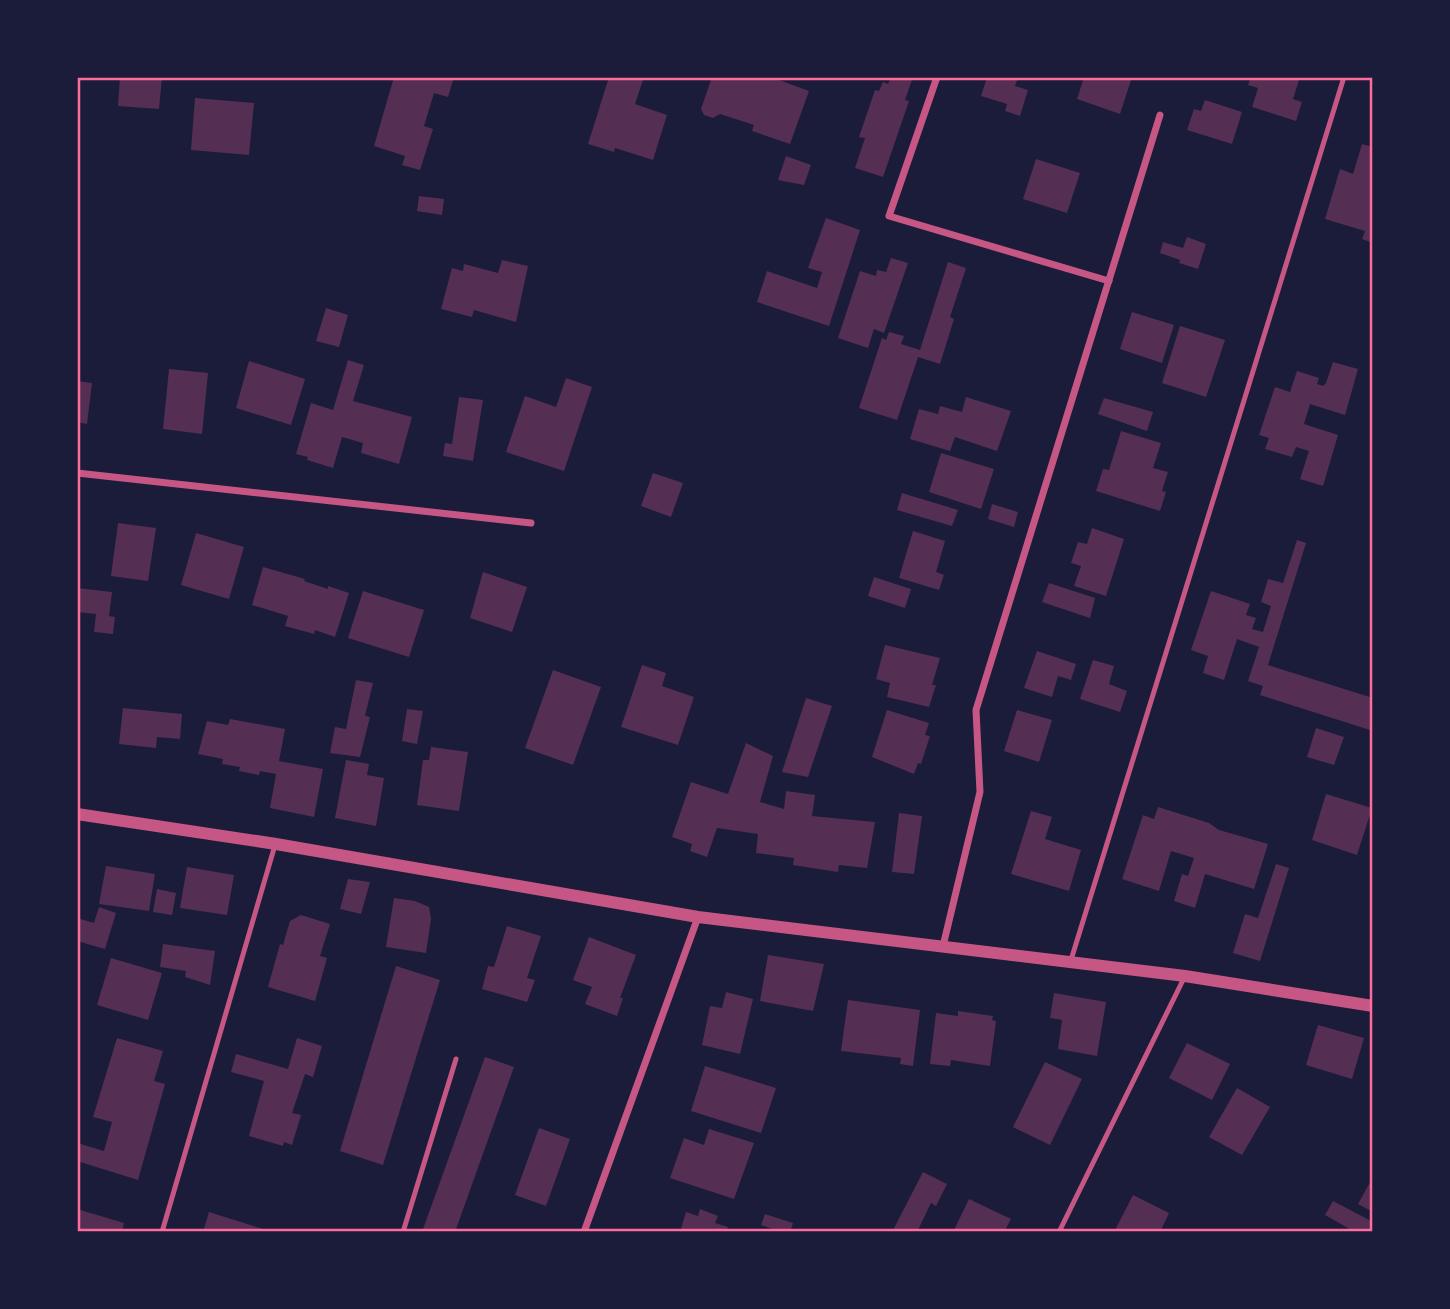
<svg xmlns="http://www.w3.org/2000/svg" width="1450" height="1309" font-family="Roboto,sans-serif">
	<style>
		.building { fill: #542f53 }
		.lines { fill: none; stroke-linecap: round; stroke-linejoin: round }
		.service { stroke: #c65784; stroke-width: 5 }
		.minor { stroke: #c65784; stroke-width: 7 }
		.tertiary { stroke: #c65784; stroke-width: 12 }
		.neatline { fill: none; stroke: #ff6b9d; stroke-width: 2.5 }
	</style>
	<rect width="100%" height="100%" fill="#1b1b3a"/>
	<g class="building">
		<path d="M120,77H162L159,109L118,106Z"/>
		<path d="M394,77H454L448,97L434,93L424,126L433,129L420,170L402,165L405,156L374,146Z"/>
		<path d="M609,77H644L635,104L667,115L653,160L615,148L614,152L588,144Z"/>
		<path d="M712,77H771L809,91L790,144L752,131L754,125L720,114L713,118L704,115L701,109Z"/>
		<path d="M891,77H913L905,100L909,101L883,177L855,168L865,138L859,137L875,90L879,91L883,82L888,84Z"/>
		<path d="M987,77H1018L1015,86L1028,90L1020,116L1005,111L1007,104L981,96Z"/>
		<path d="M1084,77H1132L1120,114L1077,99Z"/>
		<path d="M1251,77H1300L1293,99L1302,102L1296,121L1252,107L1258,88L1248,85Z"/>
		<path d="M195,98L254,103L249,155L191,150Z"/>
		<path d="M1205,100L1242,112L1232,144L1187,130L1194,109L1201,111Z"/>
		<path d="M1362,144L1373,147V243L1362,239L1365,231L1325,219L1340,169L1353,174Z"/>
		<path d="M786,156L811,165L804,185L778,180Z"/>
		<path d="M1036,159L1080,173L1067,213L1023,199Z"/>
		<path d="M419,196L444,199L442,215L417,211Z"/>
		<path d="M826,218L860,230L829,326L757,302L767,271L817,288L822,272L808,268Z"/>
		<path d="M1187,237L1206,244L1198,269L1179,263L1180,260L1160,253L1163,242L1183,248Z"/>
		<path d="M891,258L908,263L884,333L874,329L868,348L838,338L860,271L876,276L877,270L886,272Z"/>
		<path d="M502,260L528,266L516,322L474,310L472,317L441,309L452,268L463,271L464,264L498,273Z"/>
		<path d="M948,262L966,268L950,317L954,319L940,364L918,357L897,420L859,408L882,338L886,340L889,332L904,336L901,344L920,350Z"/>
		<path d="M326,308L348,315L339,347L316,341Z"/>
		<path d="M1132,312L1174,325L1162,363L1120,349Z"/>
		<path d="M1180,326L1225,340L1206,397L1162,383Z"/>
		<path d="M348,360L364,365L353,401L412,417L399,464L361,453L363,443L342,437L333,468L307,460L308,457L296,454L311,403L333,410Z"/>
		<path d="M249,361L305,379L291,425L236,408Z"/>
		<path d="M1333,362L1358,369L1345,415L1310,404L1304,424L1338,435L1323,486L1300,479L1309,451L1296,447L1292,457L1265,449L1269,438L1259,435L1275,387L1290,392L1297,371L1319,378L1317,384L1323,386L1326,383Z"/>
		<path d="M169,369L208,373L202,434L163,429Z"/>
		<path d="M566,378L592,387L564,471L506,452L525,396L556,407Z"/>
		<path d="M77,381L92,383L87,424L77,422Z"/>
		<path d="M459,397L483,400L473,461L443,456L445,443L452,444Z"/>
		<path d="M966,397L1011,411L997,451L955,437L950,451L910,439L919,409L938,414L940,406L962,412Z"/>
		<path d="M1104,398L1153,412L1147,431L1098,414Z"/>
		<path d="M1121,431L1161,443L1153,468L1168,472L1162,491L1166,492L1160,511L1096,491L1103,469L1109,470Z"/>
		<path d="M941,453L994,469L981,509L929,492Z"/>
		<path d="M653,473L683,483L671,517L641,506Z"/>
		<path d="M902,493L958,510L952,526L897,510Z"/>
		<path d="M992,504L1018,512L1014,527L988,519Z"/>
		<path d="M118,523L156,528L148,581L111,576Z"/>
		<path d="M1092,528L1124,539L1106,596L1074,586L1081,566L1071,563L1078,542L1087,544Z"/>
		<path d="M913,531L945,541L936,572L944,575L939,590L899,578Z"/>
		<path d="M196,533L244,547L229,599L181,585Z"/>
		<path d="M1297,540L1306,543L1268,665L1373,698V731L1260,695L1263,686L1248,681L1259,647L1237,639L1224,680L1203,673L1208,656L1191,650L1211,591L1250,604L1246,615L1256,618L1252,629L1263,632L1271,606L1261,602L1268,579L1283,583Z"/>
		<path d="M263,567L305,579L304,581L328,589V586L349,593L335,637L315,630L314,634L285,626L288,616L252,605Z"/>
		<path d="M483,572L527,587L512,632L470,618Z"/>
		<path d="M874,577L911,589L905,608L868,596Z"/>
		<path d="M1049,583L1095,598L1090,618L1042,602Z"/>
		<path d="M77,588L112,592L109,616L115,617L113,634L94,632L96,614L77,612Z"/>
		<path d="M363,591L424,610L409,657L348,638Z"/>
		<path d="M885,645L940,658L932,685H936L929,707L887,697L890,683L876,679Z"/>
		<path d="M1037,651L1076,664L1071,680L1058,676L1052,697L1024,688Z"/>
		<path d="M1093,660L1114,666L1109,684L1127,691L1120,712L1080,699Z"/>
		<path d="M642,665L666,673L662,686L694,697L678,745L621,727Z"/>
		<path d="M553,670L601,687L573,765L525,748Z"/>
		<path d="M356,680L373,683L365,716L370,717L360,757L330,753L335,727L346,729Z"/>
		<path d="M806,698L832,706L808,777L782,772Z"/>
		<path d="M123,708L182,714L180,739L157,737L156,748L119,744Z"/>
		<path d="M407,709L423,711L417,744L402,741Z"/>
		<path d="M887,710L929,723L925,735L930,736L921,764L918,763L914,774L872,757Z"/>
		<path d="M1017,710L1052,720L1039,762L1004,751Z"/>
		<path d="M230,719L285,729L279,761L323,769L314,817L270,808L276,774L260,771L259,775L239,771L240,767L222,764L223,759L198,754L207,721L228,725Z"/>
		<path d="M1316,728L1344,737L1334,765L1307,757Z"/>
		<path d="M746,743L773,756L760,802L784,809L786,791L815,795L812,816L875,822L867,868L839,865L838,872L793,865L794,858L756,853L758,834L717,828L707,857L690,851L692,844L672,837L691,782L728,794Z"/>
		<path d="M431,747L468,752L459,811L417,805L423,760H429Z"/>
		<path d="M346,760L369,764L367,775L384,778L376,826L335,818Z"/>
		<path d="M1326,794L1372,808L1357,855L1312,840Z"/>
		<path d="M1158,807L1209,823L1219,830L1268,844L1254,889L1205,874L1195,908L1174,901L1182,874L1188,876L1194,858L1171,851L1159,891L1122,879L1143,815L1154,819Z"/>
		<path d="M1031,811L1052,817L1045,839L1081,850L1069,891L1011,874Z"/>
		<path d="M899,813L922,816L914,874L892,872Z"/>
		<path d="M1276,864L1289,868L1260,961L1233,953L1245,914L1258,918Z"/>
		<path d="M106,866L155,874L149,911L99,904Z"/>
		<path d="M187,867L234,875L227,915L180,908Z"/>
		<path d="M348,879L370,882L361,914L340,909Z"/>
		<path d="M157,889L176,893L172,915L153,912Z"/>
		<path d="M394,898L415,901L429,907L431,919L426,953L386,947Z"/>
		<path d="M99,907L116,913L105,949L77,941V918L94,923Z"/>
		<path d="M301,915L330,924L320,956L327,958L315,1001L268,987L280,944L283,945L290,921Z"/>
		<path d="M507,926L541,936L527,978L535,980L527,1002L482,989L488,966L494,967Z"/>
		<path d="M589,937L636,955L620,998H623L617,1016L585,1004L592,987L573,980Z"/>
		<path d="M163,944L215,951L210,985L185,977L186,971L160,967Z"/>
		<path d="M768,955L824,964L813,1011L760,1001Z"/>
		<path d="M111,958L162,973L148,1020L97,1005Z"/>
		<path d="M396,966L440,980L383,1165L340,1151Z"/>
		<path d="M726,992L753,999L740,1054L702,1045L710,1006L722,1008Z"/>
		<path d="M1054,993L1106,1002L1097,1056L1058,1049L1062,1020L1050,1018Z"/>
		<path d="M848,1000L920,1010L913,1066L900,1064L901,1058L841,1051Z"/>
		<path d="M958,1011L993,1016L992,1020L996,1021L990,1066L951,1060L950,1066L930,1064L936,1013L958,1016Z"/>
		<path d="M1318,1025L1364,1038L1352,1079L1306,1065Z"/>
		<path d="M117,1038L163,1051L154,1081L165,1084L138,1180L77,1161V1143L104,1151L112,1122L93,1117Z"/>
		<path d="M297,1038L322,1046L313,1077L305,1074L292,1113L301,1115L292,1145L284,1142L283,1146L249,1136L264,1081L231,1072L236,1054L288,1069Z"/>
		<path d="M1187,1043L1230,1064L1212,1100L1169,1078Z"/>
		<path d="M485,1057L514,1067L455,1232H422Z"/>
		<path d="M1045,1062L1082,1079L1050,1145L1013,1127Z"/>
		<path d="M705,1066L776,1088L761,1133L691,1111Z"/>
		<path d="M1237,1088L1270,1107L1242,1155L1209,1137Z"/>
		<path d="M539,1128L570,1139L546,1206L515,1195Z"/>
		<path d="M709,1129L754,1143L734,1199L670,1178L684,1138L704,1145Z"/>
		<path d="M923,1172L947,1184L936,1206L931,1203L917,1232H892Z"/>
		<path d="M1373,1177V1212L1358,1204Z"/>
		<path d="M1133,1195L1169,1213L1160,1232H1114Z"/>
		<path d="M969,1199L1011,1219L1004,1232H953Z"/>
		<path d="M1333,1201L1373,1222V1232H1355L1325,1215Z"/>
		<path d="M77,1209L124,1223L122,1232H77Z"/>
		<path d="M700,1209L718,1216L715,1223L728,1227L726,1232H680L686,1212L698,1216Z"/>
		<path d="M209,1212L266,1230V1232H203Z"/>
		<path d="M765,1214L793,1223L790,1232H781L761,1225Z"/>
	</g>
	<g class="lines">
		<g class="service">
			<path d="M1071,960L1344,77"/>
			<path d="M162,1232L275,845"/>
			<path d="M403,1232L456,1059"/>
			<path d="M1059,1232L1185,976"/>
		</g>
		<g class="minor">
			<path d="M937,77L889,216L1109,281"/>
			<path d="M77,473L531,523"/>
			<path d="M943,946L980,792L976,710L1160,115"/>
			<path d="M584,1232L698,917"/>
		</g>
		<path class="tertiary" d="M77,814L276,844L698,917L1185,976L1373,1006"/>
	</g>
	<rect width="1450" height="1309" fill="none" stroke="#1b1b3a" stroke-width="158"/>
	<rect x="79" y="79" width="1292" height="1151" class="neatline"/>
</svg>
